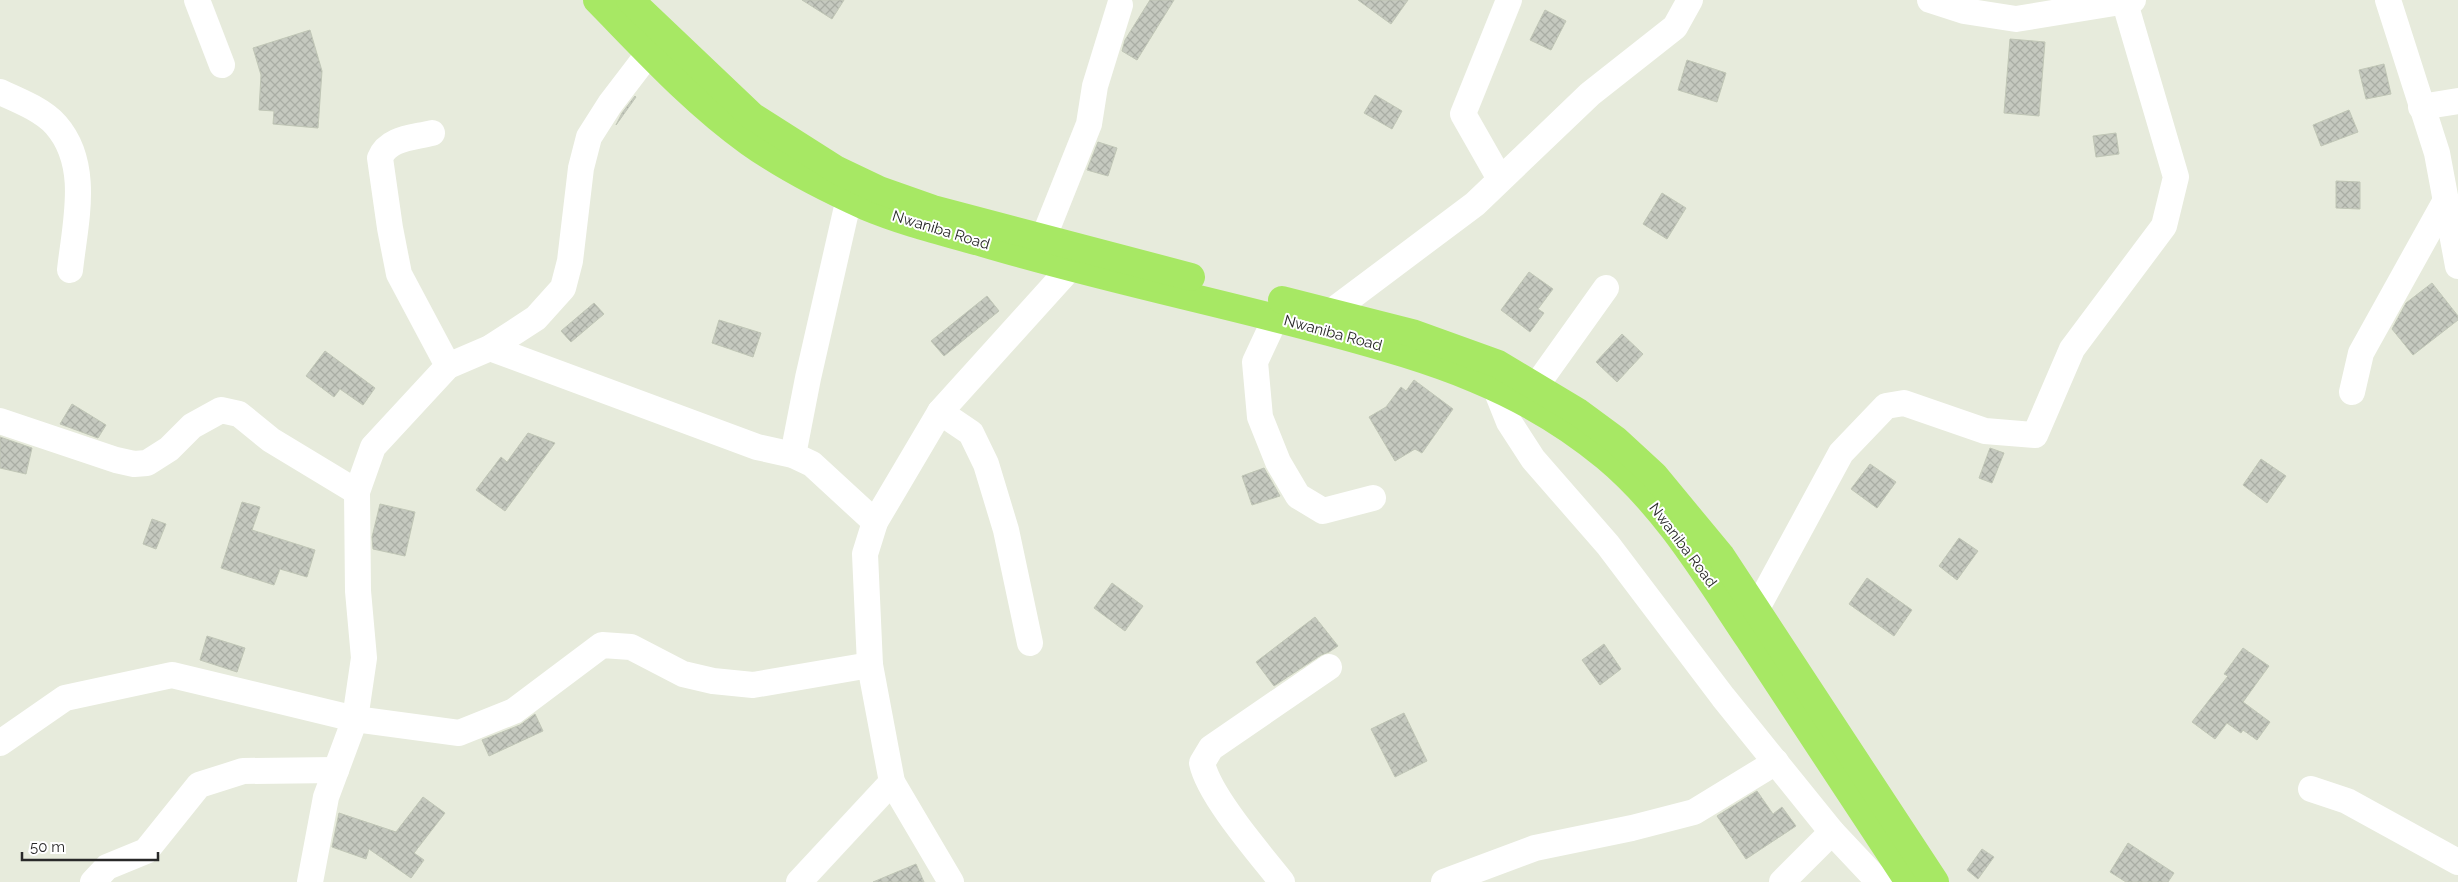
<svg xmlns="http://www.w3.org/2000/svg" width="2458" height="882" font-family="Raleway,sans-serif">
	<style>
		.building { fill: url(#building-cross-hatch); stroke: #c0c6b6 }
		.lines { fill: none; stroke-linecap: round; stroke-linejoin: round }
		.minor { stroke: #fff; stroke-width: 26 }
		.major { stroke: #a7e864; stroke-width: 28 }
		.labels { text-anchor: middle; stroke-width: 4; stroke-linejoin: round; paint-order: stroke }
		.street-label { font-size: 15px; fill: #292929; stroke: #fff }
	</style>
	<defs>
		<pattern id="building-cross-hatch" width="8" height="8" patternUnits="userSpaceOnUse" patternTransform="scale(1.25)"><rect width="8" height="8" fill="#c5c9bf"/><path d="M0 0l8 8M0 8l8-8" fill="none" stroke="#a9ada4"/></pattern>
	</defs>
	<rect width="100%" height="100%" fill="#e7ebdc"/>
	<g class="building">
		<path d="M802,0H844L832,19Z"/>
		<path d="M1150,0H1174L1137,60L1122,51L1125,40Z"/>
		<path d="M1358,0H1408L1391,24Z"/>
		<path d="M1545,10L1566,21L1551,50L1530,40Z"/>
		<path d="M310,30L322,71L318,128L273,124L274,111L259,110L261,75L253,48Z"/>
		<path d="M2010,39L2045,42L2039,116L2004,113Z"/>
		<path d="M1687,60L1726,73L1717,102L1678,90Z"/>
		<path d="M2384,64L2391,94L2366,99L2359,70Z"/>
		<path d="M1375,95L1402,111L1392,129L1364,113Z"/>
		<path d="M635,96L636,97L616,125L622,113Z"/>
		<path d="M2349,110L2358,132L2321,146L2313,125Z"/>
		<path d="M2116,133L2119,154L2096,157L2093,136Z"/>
		<path d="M1098,142L1117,148L1108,176L1087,170Z"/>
		<path d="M2336,181L2360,182V209L2336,208Z"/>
		<path d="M1662,193L1686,208L1667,239L1643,224Z"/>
		<path d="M1529,272L1553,289L1538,309L1544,313L1530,332L1501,310Z"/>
		<path d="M2432,283L2458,316V320L2413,355L2392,329L2406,303Z"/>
		<path d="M987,296L999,311L944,356L931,341Z"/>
		<path d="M594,303L604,314L571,342L561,331Z"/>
		<path d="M719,320L761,333L753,357L712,343Z"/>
		<path d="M1622,334L1643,354L1617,382L1596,362Z"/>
		<path d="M325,351L375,388L363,405L340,389L334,397L306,376Z"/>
		<path d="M1414,380L1453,409L1422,453L1415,449L1395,461L1369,417L1386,407L1401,387L1406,391Z"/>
		<path d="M72,404L106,425L98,438L60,424Z"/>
		<path d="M528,433L555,443L505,511L476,490L501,457L507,462Z"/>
		<path d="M0,437L32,448L26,474L0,468Z"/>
		<path d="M1990,448L2004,453L1992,483L1979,478Z"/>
		<path d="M2261,459L2286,476L2267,503L2243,485Z"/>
		<path d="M1870,464L1896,482L1877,508L1851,489Z"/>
		<path d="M1264,468L1280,496L1252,505L1242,476Z"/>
		<path d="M242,502L260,507L252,530L315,550L307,577L280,569L274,585L221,568Z"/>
		<path d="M380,504L415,512L405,556L373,549L372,537Z"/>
		<path d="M152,519L166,524L156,549L143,544Z"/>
		<path d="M1959,538L1978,551L1957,580L1939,566Z"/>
		<path d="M1867,578L1912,610L1894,636L1849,604Z"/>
		<path d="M1112,583L1143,606L1125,631L1094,608Z"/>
		<path d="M1315,617L1338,646L1329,652L1321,655L1274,686L1256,662Z"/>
		<path d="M207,636L245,648L237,672L200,660Z"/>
		<path d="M1604,644L1621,669L1600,685L1582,660Z"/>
		<path d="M2243,648L2269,666L2243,702L2270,722L2257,740L2243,730L2241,733L2227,723L2215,739L2192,722L2228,676L2224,674Z"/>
		<path d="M1404,713L1427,761L1395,777L1371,729Z"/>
		<path d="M535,714L543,731L489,756L482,740L520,725Z"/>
		<path d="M1757,791L1773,814L1782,807L1796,826L1746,859L1717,816Z"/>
		<path d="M423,797L445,813L414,853L424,860L411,878L369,849L366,859L332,847L339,813L396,832Z"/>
		<path d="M2128,843L2174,873L2168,882H2126L2110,872Z"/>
		<path d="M1982,849L1994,857L1978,879L1967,870Z"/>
		<path d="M916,864L924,882H873Z"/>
	</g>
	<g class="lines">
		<g class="minor">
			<path d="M197,0L222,65"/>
			<path d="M1930,0L1964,11L2016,19L2133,0"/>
			<path d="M2388,0L2437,153L2458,266"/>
			<path d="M0,92C18,100 43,110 56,125C91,165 75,223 70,270"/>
			<path d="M2421,107L2458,101"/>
			<path d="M432,133C412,138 388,138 380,158L390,228L399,274L448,366"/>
			<path d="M1500,179L1463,114L1509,0"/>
			<path d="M1043,239L1089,124L1095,86L1120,5"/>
			<path d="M1331,312L1475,204L1590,94L1675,27L1690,0"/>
			<path d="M1276,317L1255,362L1260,417L1278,462L1298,496L1323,511L1373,498"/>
			<path d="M490,348L757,447L793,455L812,464L875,522"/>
			<path d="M1536,386L1606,288"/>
			<path d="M1495,387L1509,422L1533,459L1608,545L1723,697L1832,832L1879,882"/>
			<path d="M2352,392L2361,353L2446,200"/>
			<path d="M940,412L971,433L986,464L1006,530L1030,643"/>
			<path d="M0,421L116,460L134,464L147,463L169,449L192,426L221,410L239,414L271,440L357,492"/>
			<path d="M793,455L808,378L849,198"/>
			<path d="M1756,610L1841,453L1886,406L1904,403L1985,431L2035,435L2072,349L2164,226L2176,177L2125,3"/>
			<path d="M0,743L65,698L172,675L355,719L459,733L514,711L602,645L631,647L683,674L713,681L753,685L870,665"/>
			<path d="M2311,789L2347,801L2458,862"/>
			<path d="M93,882L107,867L146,851L199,785L243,771L336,770"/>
			<path d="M310,882L326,797L355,719L364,658L358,591L357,492L373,447L448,366L490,348L536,318L563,288L570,261L581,168L589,137L610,104L649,53"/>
			<path d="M799,882L892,782"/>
			<path d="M951,882L892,782L870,665L865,554L875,522L940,412L1071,267"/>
			<path d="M1282,882C1260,854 1209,796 1202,763L1211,748L1329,667"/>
			<path d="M1444,882L1535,848L1632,828L1694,812L1776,762"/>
			<path d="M1782,882L1832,832"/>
		</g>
		<g class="major">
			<path d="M597,0C645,49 693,102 749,142C784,167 825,188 865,206C903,222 944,232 983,243C1097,277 1214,301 1329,332C1433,360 1522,387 1606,457C1666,507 1706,575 1749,639C1803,720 1856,801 1909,882"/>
			<path d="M630,0L752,116L837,170L879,190L933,209L1191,277"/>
			<path d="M1282,300L1412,333L1498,364L1578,412L1616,440L1654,475L1721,556L1935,882"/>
		</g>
	</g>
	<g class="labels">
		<g class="street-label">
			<text transform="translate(941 230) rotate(17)" y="5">Nwaniba Road</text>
			<text transform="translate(1333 333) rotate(15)" y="5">Nwaniba Road</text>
			<text transform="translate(1683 545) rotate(53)" y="5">Nwaniba Road</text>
		</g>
	</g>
	<path d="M22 852v8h136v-8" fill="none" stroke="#292929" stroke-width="2.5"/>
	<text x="30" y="852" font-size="15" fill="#292929" stroke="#ffffff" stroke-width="4" paint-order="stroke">50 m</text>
</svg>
